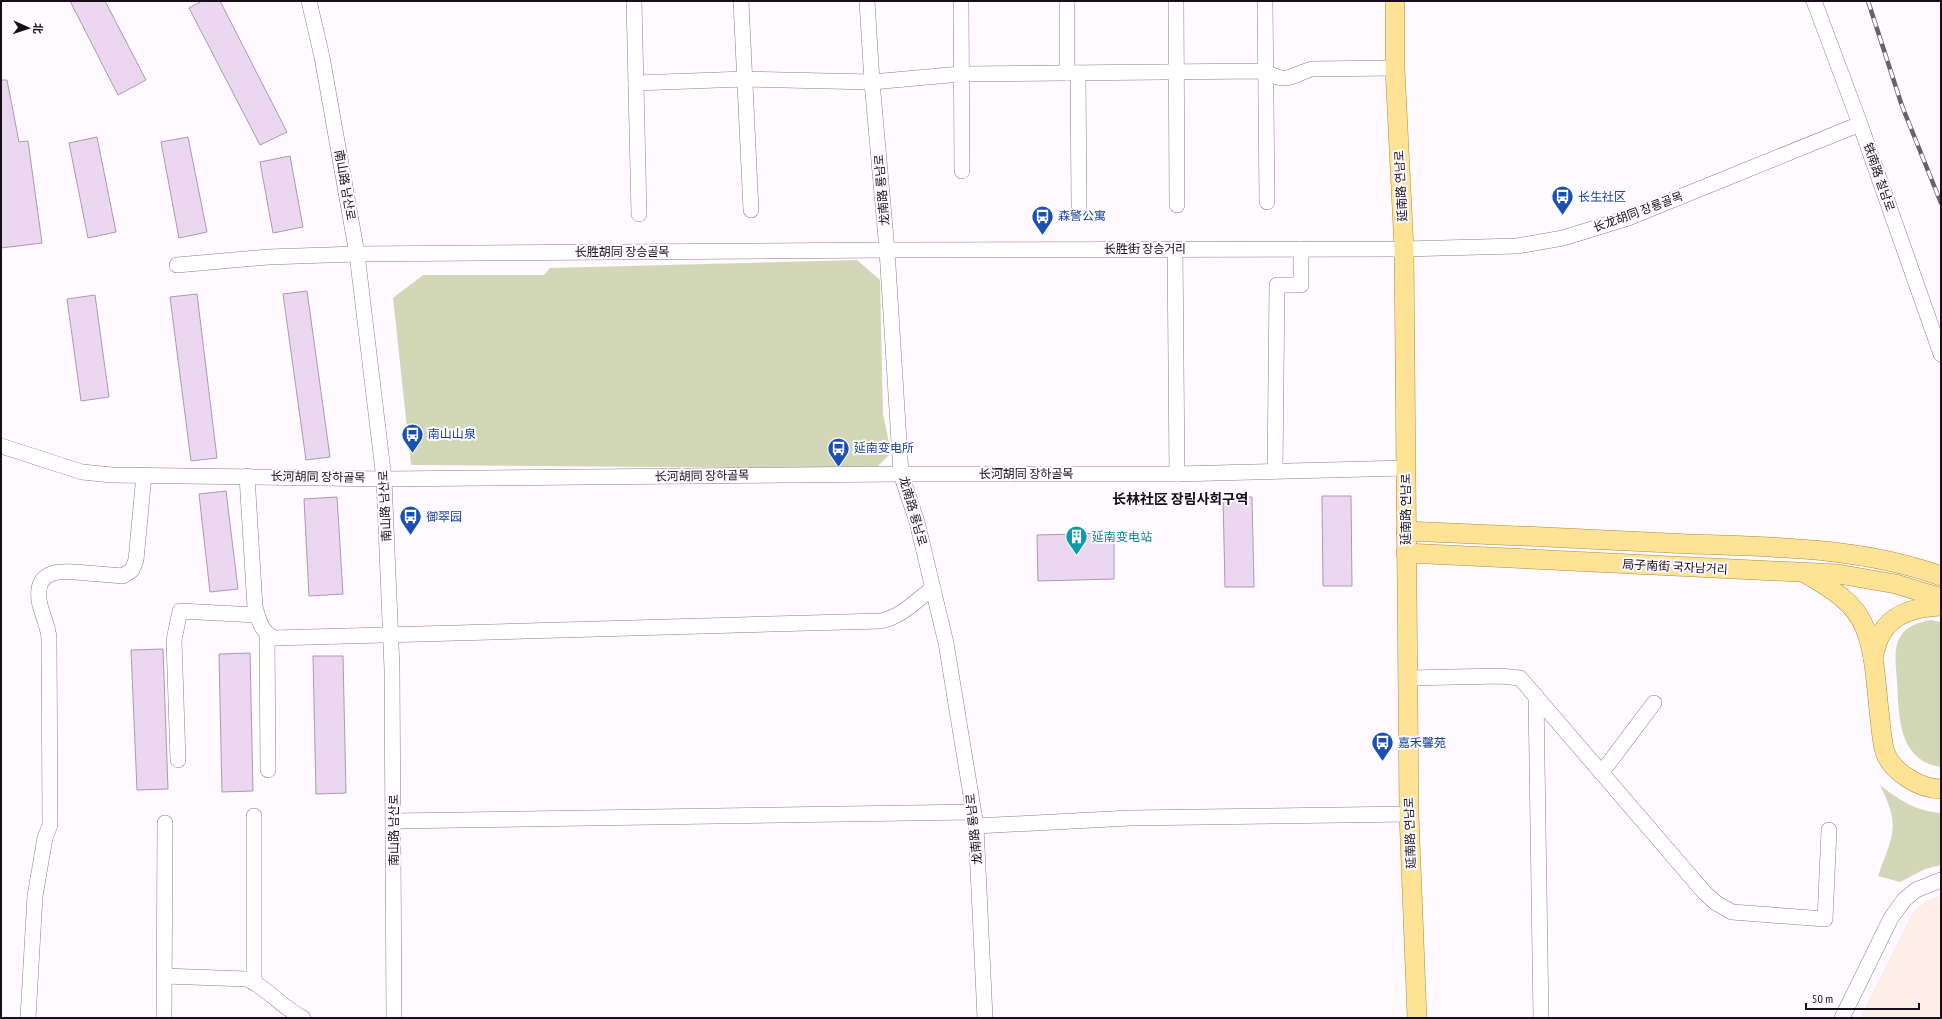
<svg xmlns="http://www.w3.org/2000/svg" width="1942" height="1019" font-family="'PT Sans Narrow','Noto Sans SC','Noto Sans KR',sans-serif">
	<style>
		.industrial { fill: #fdeee8 }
		.green { fill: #d2d8b7 }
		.building { fill: #ecd7f0; stroke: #ac98b0 }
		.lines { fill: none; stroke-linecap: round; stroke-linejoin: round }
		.minor-casing { stroke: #8d7b91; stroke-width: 16 }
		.major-casing { stroke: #ad8c3b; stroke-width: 20 }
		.minor { stroke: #fff; stroke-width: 15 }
		.major { stroke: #fee295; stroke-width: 19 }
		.rail-casing { stroke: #676168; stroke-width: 4.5 }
		.rail { stroke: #fefaff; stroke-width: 3; stroke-dasharray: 9; stroke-linecap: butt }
		.labels { text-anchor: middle; stroke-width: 4; stroke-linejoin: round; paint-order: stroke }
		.street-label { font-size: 12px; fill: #160f18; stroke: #fefaff }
		.transit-label { font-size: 12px; fill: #164399; stroke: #fefaff; text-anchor: start }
		.culture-label { font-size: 12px; fill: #0d838f; stroke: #fefaff; text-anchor: start }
		.quarter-label { font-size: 14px; font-weight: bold; fill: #160f18; stroke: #fefaff }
	</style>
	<rect width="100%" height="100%" fill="#fefaff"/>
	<path class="industrial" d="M1939,896L1941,902V1018H1860L1913,912L1926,901Z"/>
	<g class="green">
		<path d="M857,260L880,280L883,414L891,453L875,469L411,465L393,298L423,275H544L550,268Z"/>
		<path d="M1931,620L1941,622V767C1897,761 1899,714 1897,680C1896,667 1893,649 1900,637C1906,626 1919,622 1931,620Z"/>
		<path d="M1880,785C1899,800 1916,811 1941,813V865L1925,869L1900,882L1878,876C1893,834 1901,827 1880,785Z"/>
	</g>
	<g class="building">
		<path d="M70,1H105L146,80L118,95Z"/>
		<path d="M202,1H220L287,132L260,145L189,8Z"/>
		<path d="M1,80H7L19,142L28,141L42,243L1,248Z"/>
		<path d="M97,137L116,232L88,238L69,143Z"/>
		<path d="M188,137L207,232L179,238L161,142Z"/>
		<path d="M290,156L303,227L273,233L260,162Z"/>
		<path d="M307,291L330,457L306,460L283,294Z"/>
		<path d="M197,294L217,458L191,461L170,297Z"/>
		<path d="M95,295L109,397L81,401L67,299Z"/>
		<path d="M226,491L238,589L210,592L199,494Z"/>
		<path d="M1322,496H1351L1352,586H1323Z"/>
		<path d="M337,497L343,594L309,596L304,499Z"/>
		<path d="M1223,497H1252L1254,587H1225Z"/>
		<path d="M1114,533V579L1038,581L1037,535Z"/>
		<path d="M163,649L168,789L137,790L131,650Z"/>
		<path d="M250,653L253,791L222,792L219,654Z"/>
		<path d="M313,656H343L346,793L316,794Z"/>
	</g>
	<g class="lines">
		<defs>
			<g id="minor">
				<path d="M309,1L322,57L357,254L384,479L392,669L394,1018"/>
				<path d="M634,1L639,214"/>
				<path d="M741,1L751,210"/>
				<path d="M867,1L872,82L887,250L901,474L917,522L946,643L976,826L985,1018"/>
				<path d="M961,1L962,171"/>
				<path d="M1176,1L1177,205"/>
				<path d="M1265,1L1267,202"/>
				<path d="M1814,1L1860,124L1941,354"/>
				<path d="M1067,73V1"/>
				<path d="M1078,73L1079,206"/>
				<path d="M636,83L745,79L872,82L961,74L1259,71C1267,72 1276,78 1284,78C1291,79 1303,71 1312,69L1395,68"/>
				<path d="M1175,249L1177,474"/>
				<path d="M177,265L268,257L357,254L887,250L1404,249L1517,246L1563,238L1628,218L1860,124"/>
				<path d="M1,446L82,472L112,475L384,479L901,474H1177L1406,468"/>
				<path d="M1275,471L1277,285H1301V249"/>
				<path d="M247,476L255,607C259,620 261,632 274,638L881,621C901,617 917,600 933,588"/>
				<path d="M267,634L268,770"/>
				<path d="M1408,678L1500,676L1520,678L1704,892L1716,903L1732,912L1825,919L1829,830"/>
				<path d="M1536,696L1541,1018"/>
				<path d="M178,760L174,640L180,611L257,615"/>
				<path d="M1602,772L1654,703"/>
				<path d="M254,816V982"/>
				<path d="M394,821L973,812"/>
				<path d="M976,826L1130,818L1409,814"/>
				<path d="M164,976L246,979C266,986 282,1008 303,1018"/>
				<path d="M28,1018L35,896L45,838L50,825L49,638C48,625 41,613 39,600C35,567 64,571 87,573C99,574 111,575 123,576L132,570L136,560L144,475"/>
				<path d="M164,1018L165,823"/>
				<path d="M1842,1018L1891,918L1904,900L1916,890L1941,880"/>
			</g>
			<g id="major">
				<path d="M1395,1V68L1404,249L1409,814L1417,1018"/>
				<path d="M1406,531C1501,535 1595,539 1690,544C1774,547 1861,547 1941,576"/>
				<path d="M1406,553L1838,574L1896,584L1941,598"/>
				<path d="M1805,573C1829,587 1855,602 1865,628C1876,656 1876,689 1880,719C1881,730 1882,742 1885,752C1892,772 1920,789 1941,789"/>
				<path d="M1873,658C1875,650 1877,641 1881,634C1893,612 1918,607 1941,606"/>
			</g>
		</defs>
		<use href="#minor" class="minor-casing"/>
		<use href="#major" class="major-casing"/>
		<use href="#minor" class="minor"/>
		<use href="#major" class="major"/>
		<defs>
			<path id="rail" d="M1868,1L1902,106L1941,203"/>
		</defs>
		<use href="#rail" class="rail-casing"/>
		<use href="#rail" class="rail"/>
	</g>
	<defs>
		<symbol id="bus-pin" viewBox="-11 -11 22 30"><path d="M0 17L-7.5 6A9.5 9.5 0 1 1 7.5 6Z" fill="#1a4fb4" stroke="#fefaff"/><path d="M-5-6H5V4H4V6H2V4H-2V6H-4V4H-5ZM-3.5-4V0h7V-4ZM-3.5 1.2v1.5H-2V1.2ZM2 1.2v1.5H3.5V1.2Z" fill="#fff"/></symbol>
		<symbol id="building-pin" viewBox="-11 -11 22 30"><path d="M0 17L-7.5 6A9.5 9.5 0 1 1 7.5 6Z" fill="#0f9aa8" stroke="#fefaff"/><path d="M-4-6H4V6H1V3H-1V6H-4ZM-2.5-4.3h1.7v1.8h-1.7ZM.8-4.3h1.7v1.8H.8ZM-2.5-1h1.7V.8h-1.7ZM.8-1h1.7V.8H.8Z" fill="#fff"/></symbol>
	</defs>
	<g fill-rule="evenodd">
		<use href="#bus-pin" x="1550" y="184" width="25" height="34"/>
		<use href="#bus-pin" x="1030" y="204" width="25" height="34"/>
		<use href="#bus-pin" x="400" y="422" width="25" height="34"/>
		<use href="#bus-pin" x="826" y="436" width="25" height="34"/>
		<use href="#bus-pin" x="398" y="504" width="25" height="34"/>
		<use href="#building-pin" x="1064" y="524" width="25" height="34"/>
		<use href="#bus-pin" x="1370" y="730" width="25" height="34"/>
	</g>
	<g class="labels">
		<g class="street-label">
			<text transform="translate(1879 177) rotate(71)" y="4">铁南路 철남로</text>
			<text transform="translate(345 185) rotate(80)" y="4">南山路 남산로</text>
			<text transform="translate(1401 186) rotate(-93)" y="4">延南路 연남로</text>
			<text transform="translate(882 190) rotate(-95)" y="4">龙南路 룡남로</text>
			<text transform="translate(1638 212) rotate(-20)" y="4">长龙胡同 장룡골목</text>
			<text x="1145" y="253">长胜街 장승거리</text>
			<text x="622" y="256">长胜胡同 장승골목</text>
			<text x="1026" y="478">长河胡同 장하골목</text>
			<text transform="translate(702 476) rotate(-1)" y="4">长河胡同 장하골목</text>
			<text transform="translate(318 477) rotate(1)" y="4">长河胡同 장하골목</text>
			<text transform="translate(385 506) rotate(-93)" y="4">南山路 남산로</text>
			<text transform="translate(1406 509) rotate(-90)" y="4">延南路 연남로</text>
			<text transform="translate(913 511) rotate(74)" y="4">龙南路 룡남로</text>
			<text transform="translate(1675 567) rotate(3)" y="4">局子南街 국자남거리</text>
			<text transform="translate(974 829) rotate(-96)" y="4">龙南路 룡남로</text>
			<text transform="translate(394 830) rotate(-90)" y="4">南山路 남산로</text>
			<text transform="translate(1410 833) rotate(-92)" y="4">延南路 연남로</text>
		</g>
		<g class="transit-label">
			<text x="1578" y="201">长生社区</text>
			<text x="1058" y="220">森警公寓</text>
			<text x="428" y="438">南山山泉</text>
			<text x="854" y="452">延南变电所</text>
			<text x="426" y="521">御翠园</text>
			<text x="1398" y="747">嘉禾馨苑</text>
		</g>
		<g class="culture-label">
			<text x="1092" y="541">延南变电站</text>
		</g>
		<g class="quarter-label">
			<text x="1180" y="504">长林社区 장림사회구역</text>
		</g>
	</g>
	<rect width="1942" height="1019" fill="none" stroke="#160f18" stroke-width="4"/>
	<g transform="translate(28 28) rotate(93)" stroke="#fefaff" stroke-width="3" paint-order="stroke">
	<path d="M0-3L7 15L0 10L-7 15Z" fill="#160f18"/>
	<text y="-6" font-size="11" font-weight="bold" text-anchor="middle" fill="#160f18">北</text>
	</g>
	<path d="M1806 1003v6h113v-6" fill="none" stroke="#160f18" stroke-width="2"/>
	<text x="1812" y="1003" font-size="12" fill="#160f18" stroke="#fefaff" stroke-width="3" paint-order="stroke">50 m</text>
</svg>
